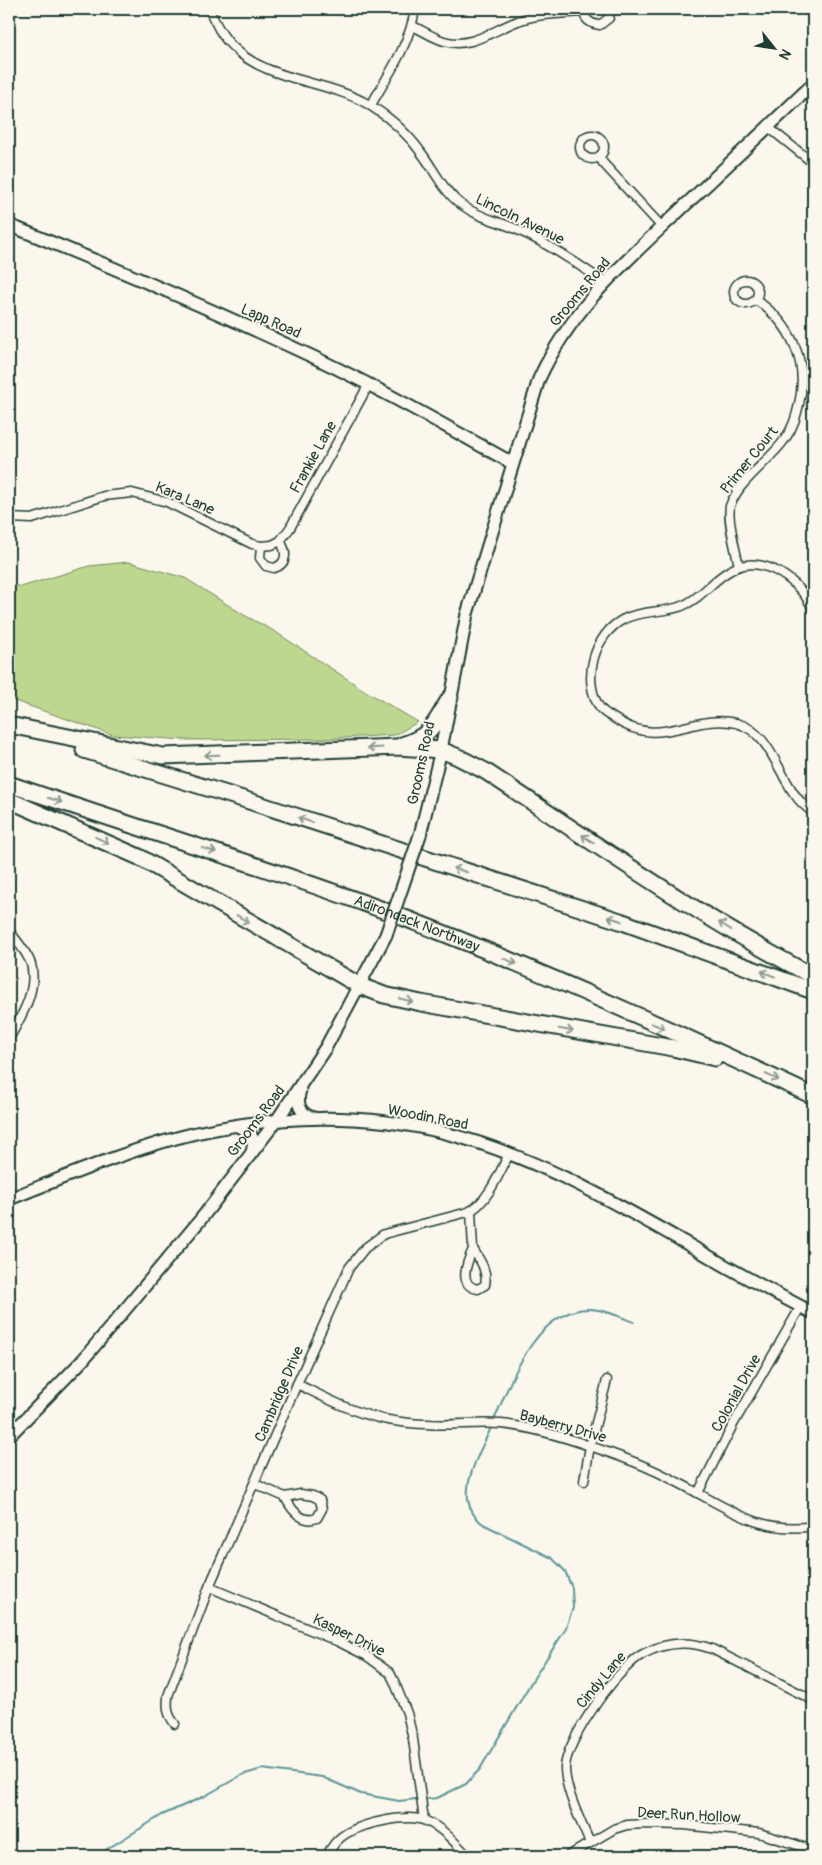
<svg xmlns="http://www.w3.org/2000/svg" width="822" height="1865" font-family="Pangolin,sans-serif">
	<style>
		.green { fill: #bed78e; stroke: #6e8a61 }
		.lines { fill: none; stroke-linecap: round; stroke-linejoin: round }
		.stream { stroke: #5a9698; stroke-width: 2 }
		.street-casing { stroke: #1f3d34; stroke-width: 11 }
		.secondary-casing { stroke: #1f3d34; stroke-width: 15 }
		.highway-casing { stroke: #1f3d34; stroke-width: 19 }
		.street { stroke: #fbf7ec; stroke-width: 8 }
		.secondary { stroke: #fbf7ec; stroke-width: 11 }
		.highway { stroke: #fbf7ec; stroke-width: 15 }
		.secondary-bridge-casing { stroke: #1f3d34; stroke-width: 15; stroke-linecap: butt }
		.secondary-bridge { stroke: #fbf7ec; stroke-width: 11 }
		.oneway { stroke: #8d9a90 }
		.labels { text-anchor: middle; stroke-width: 4; stroke-linejoin: round; paint-order: stroke }
		.street-label { font-size: 15px; fill: #1f3d34; stroke: #fbf7ec }
	</style>
	<rect width="100%" height="100%" fill="#fbf7ec"/>
	<filter id="ink" filterUnits="userSpaceOnUse"><feTurbulence type="fractalNoise" baseFrequency=".02" numOctaves="2"/><feDisplacementMap in="SourceGraphic" scale="10" xChannelSelector="R" yChannelSelector="G"/><feConvolveMatrix kernelMatrix="1 2 1 2 8 2 1 2 1" color-interpolation-filters="sRGB"/></filter>
	<g filter="url(#ink)">
		<path class="green" d="M129,562L185,578L244,615L274,631L367,692L418,722L395,735L323,739L186,740L113,735L9,699V583L21,587L89,566Z"/>
		<g class="lines">
			<g class="stream">
				<path d="M495,1418C512,1378 537,1309 589,1309C604,1309 620,1317 634,1322"/>
				<path d="M428,1799L437,1798L466,1784L480,1769L532,1681L565,1630L573,1608L572,1588L565,1571L552,1558L483,1524C451,1500 477,1458 490,1430"/>
				<path d="M96,1856L162,1815L205,1796L242,1775L262,1769L322,1777L361,1794L399,1801L416,1799"/>
			</g>
			<defs>
				<g id="street">
					<path d="M209,9C215,22 222,37 233,47C268,82 330,80 371,106C392,119 409,135 423,155C436,173 444,192 462,205C479,218 499,221 518,230C548,244 577,263 605,283"/>
					<path d="M584,9C583,19 590,24 600,25L609,18L611,9"/>
					<path d="M413,26C423,31 434,38 444,41C471,49 493,30 518,21C538,13 562,14 583,12"/>
					<path d="M371,105C388,75 410,44 415,9"/>
					<path d="M768,127L813,163"/>
					<circle cx="592" cy="147" r="12"/>
					<path d="M599,156L603,163L662,227"/>
					<circle cx="746" cy="292" r="12"/>
					<path d="M9,518L32,519L104,496L132,493L167,502L252,544L261,546"/>
					<path d="M280,541L290,528L369,384"/>
					<path d="M280,541C287,551 288,564 274,568L266,566L260,558L261,546L272,545Z"/>
					<path d="M739,566C736,552 727,519 730,506C739,480 770,461 785,439C793,428 796,417 799,404C809,362 791,323 756,300"/>
					<path d="M813,610C802,582 762,552 731,570C713,579 702,598 682,606C664,613 641,610 624,619C594,634 581,680 600,708C604,713 610,716 615,719C660,750 692,713 736,723C777,733 779,792 813,812"/>
					<path d="M9,931C17,941 27,952 31,964C38,990 21,1017 9,1039"/>
					<path d="M471,1211L473,1249"/>
					<path d="M473,1249C480,1260 488,1271 485,1285L478,1289C457,1286 467,1262 473,1249Z"/>
					<path d="M297,1384C326,1398 355,1414 388,1420C400,1422 413,1424 426,1424C451,1426 476,1422 501,1424C532,1427 564,1437 593,1447C622,1457 650,1467 677,1482C723,1505 758,1535 813,1526"/>
					<path d="M584,1481L590,1446L607,1380"/>
					<path d="M255,1484L285,1497"/>
					<path d="M698,1493L734,1423L801,1306"/>
					<path d="M301,1494L313,1496L320,1500L322,1509L317,1518C302,1524 291,1509 285,1497Z"/>
					<path d="M209,1587L339,1642L367,1656L390,1673L394,1681L407,1713L413,1739L424,1820"/>
					<path d="M175,1724C167,1714 167,1708 168,1696L209,1587L297,1384L349,1268L365,1248L384,1234L468,1212C487,1204 500,1172 509,1154"/>
					<path d="M590,1843C581,1822 565,1790 565,1768C565,1741 619,1666 643,1654C665,1642 688,1640 712,1649L813,1700"/>
					<path d="M327,1856C331,1847 338,1838 347,1833C365,1823 408,1813 426,1821C443,1828 455,1843 468,1856"/>
					<path d="M568,1856L614,1829L627,1825L645,1824L684,1825L759,1833L813,1850"/>
				</g>
				<g id="secondary">
					<path d="M9,225C105,264 200,304 294,348C369,382 440,423 512,463"/>
					<path d="M420,835L441,750L467,614L539,379C572,307 624,263 680,210C725,168 769,126 813,84"/>
					<path d="M300,1090C296,1103 299,1114 314,1118"/>
					<path d="M237,1126C250,1130 256,1138 252,1152"/>
					<path d="M9,1199C70,1175 132,1148 196,1133C277,1115 364,1112 445,1133C540,1157 626,1209 710,1257C744,1277 779,1295 813,1313"/>
					<path d="M9,1436L82,1361L201,1219L277,1120L326,1047L386,935"/>
				</g>
				<g id="highway">
					<path d="M9,725L163,756L398,747L441,750L458,757L485,771C593,842 699,917 813,976"/>
					<path d="M402,745C433,735 434,724 450,698"/>
					<path d="M84,750L246,800L620,921L813,991"/>
					<path id="s1" d="M9,784C141,830 276,869 407,919C545,972 680,1034 813,1096"/>
					<path d="M9,800L139,857L360,986L384,995L421,1003L673,1048L715,1058"/>
				</g>
			</defs>
			<use href="#street" class="street-casing"/>
			<use href="#secondary" class="secondary-casing"/>
			<use href="#highway" class="highway-casing"/>
			<use href="#street" class="street"/>
			<use href="#secondary" class="secondary"/>
			<use href="#highway" class="highway"/>
			<defs>
				<path id="secondary-bridge" d="M386,935L420,835"/>
			</defs>
			<use href="#secondary-bridge" class="secondary-bridge-casing"/>
			<use href="#secondary-bridge" class="secondary-bridge"/>
		</g>
		<defs><path id="oneway-shaft" d="M-6 0H5M1.5-3L5.5 0L1.5 3" fill="none" stroke-width="1.6" stroke-linecap="round" stroke-linejoin="round" transform="scale(1.25)"/></defs>
		<g class="oneway">
			<use href="#oneway-shaft" transform="translate(375 748) rotate(177)"/>
			<use href="#oneway-shaft" transform="translate(212 755) rotate(178)"/>
			<use href="#oneway-shaft" transform="translate(55 800) rotate(17)"/>
			<use href="#oneway-shaft" transform="translate(305 820) rotate(-161)"/>
			<use href="#oneway-shaft" transform="translate(588 839) rotate(-147)"/>
			<use href="#oneway-shaft" transform="translate(102 840) rotate(24)"/>
			<use href="#oneway-shaft" transform="translate(209 850) rotate(18)"/>
			<use href="#oneway-shaft" transform="translate(460 870) rotate(-162)"/>
			<use href="#oneway-shaft" transform="translate(243 919) rotate(31)"/>
			<use href="#oneway-shaft" transform="translate(615 919) rotate(-162)"/>
			<use href="#oneway-shaft" transform="translate(725 926) rotate(-148)"/>
			<use href="#oneway-shaft" transform="translate(510 961) rotate(22)"/>
			<use href="#oneway-shaft" transform="translate(768 974) rotate(-159)"/>
			<use href="#oneway-shaft" transform="translate(406 1000) rotate(13)"/>
			<use href="#oneway-shaft" transform="translate(658 1026) rotate(22)"/>
			<use href="#oneway-shaft" transform="translate(566 1030) rotate(10)"/>
			<use href="#oneway-shaft" transform="translate(772 1077) rotate(25)"/>
		</g>
	</g>
	<g class="labels">
		<g class="street-label">
			<text transform="translate(520 219) rotate(26)" y="5">Lincoln Avenue</text>
			<text transform="translate(580 292) rotate(-50)" y="5">Grooms Road</text>
			<text transform="translate(271 321) rotate(24)" y="5">Lapp Road</text>
			<text transform="translate(313 457) rotate(-61)" y="5">Frankie Lane</text>
			<text transform="translate(749 460) rotate(-51)" y="5">Primer Court</text>
			<text transform="translate(185 498) rotate(23)" y="5">Kara Lane</text>
			<text transform="translate(421 763) rotate(-78)" y="5">Grooms Road</text>
			<text dy="5" stroke="none"><textPath href="#s1" startOffset="431">Adirondack Northway</textPath></text>
			<text transform="translate(428 1117) rotate(11)" y="5">Woodin Road</text>
			<text transform="translate(256 1121) rotate(-53)" y="5">Grooms Road</text>
			<text transform="translate(736 1393) rotate(-61)" y="5">Colonial Drive</text>
			<text transform="translate(279 1394) rotate(-67)" y="5">Cambridge Drive</text>
			<text transform="translate(563 1426) rotate(15)" y="5">Bayberry Drive</text>
			<text transform="translate(349 1635) rotate(26)" y="5">Kasper Drive</text>
			<text transform="translate(601 1680) rotate(-50)" y="5">Cindy Lane</text>
			<text transform="translate(689 1815) rotate(3)" y="5">Deer Run Hollow</text>
		</g>
	</g>
	<rect width="822" height="1865" fill="none" stroke="#fbf7ec" stroke-width="30"/>
	<rect x="15" y="15" width="792" height="1835" fill="none" stroke="#1f3d34" stroke-width="2" filter="url(#ink)"/>
	<g transform="translate(774 48) rotate(120)" stroke="#fbf7ec" stroke-width="4" paint-order="stroke">
	<path d="M0-4L9 19L0 12L-9 19Z" fill="#1f3d34"/>
	<text y="-8" font-size="14" font-weight="bold" text-anchor="middle" fill="#1f3d34">N</text>
	</g>
</svg>
